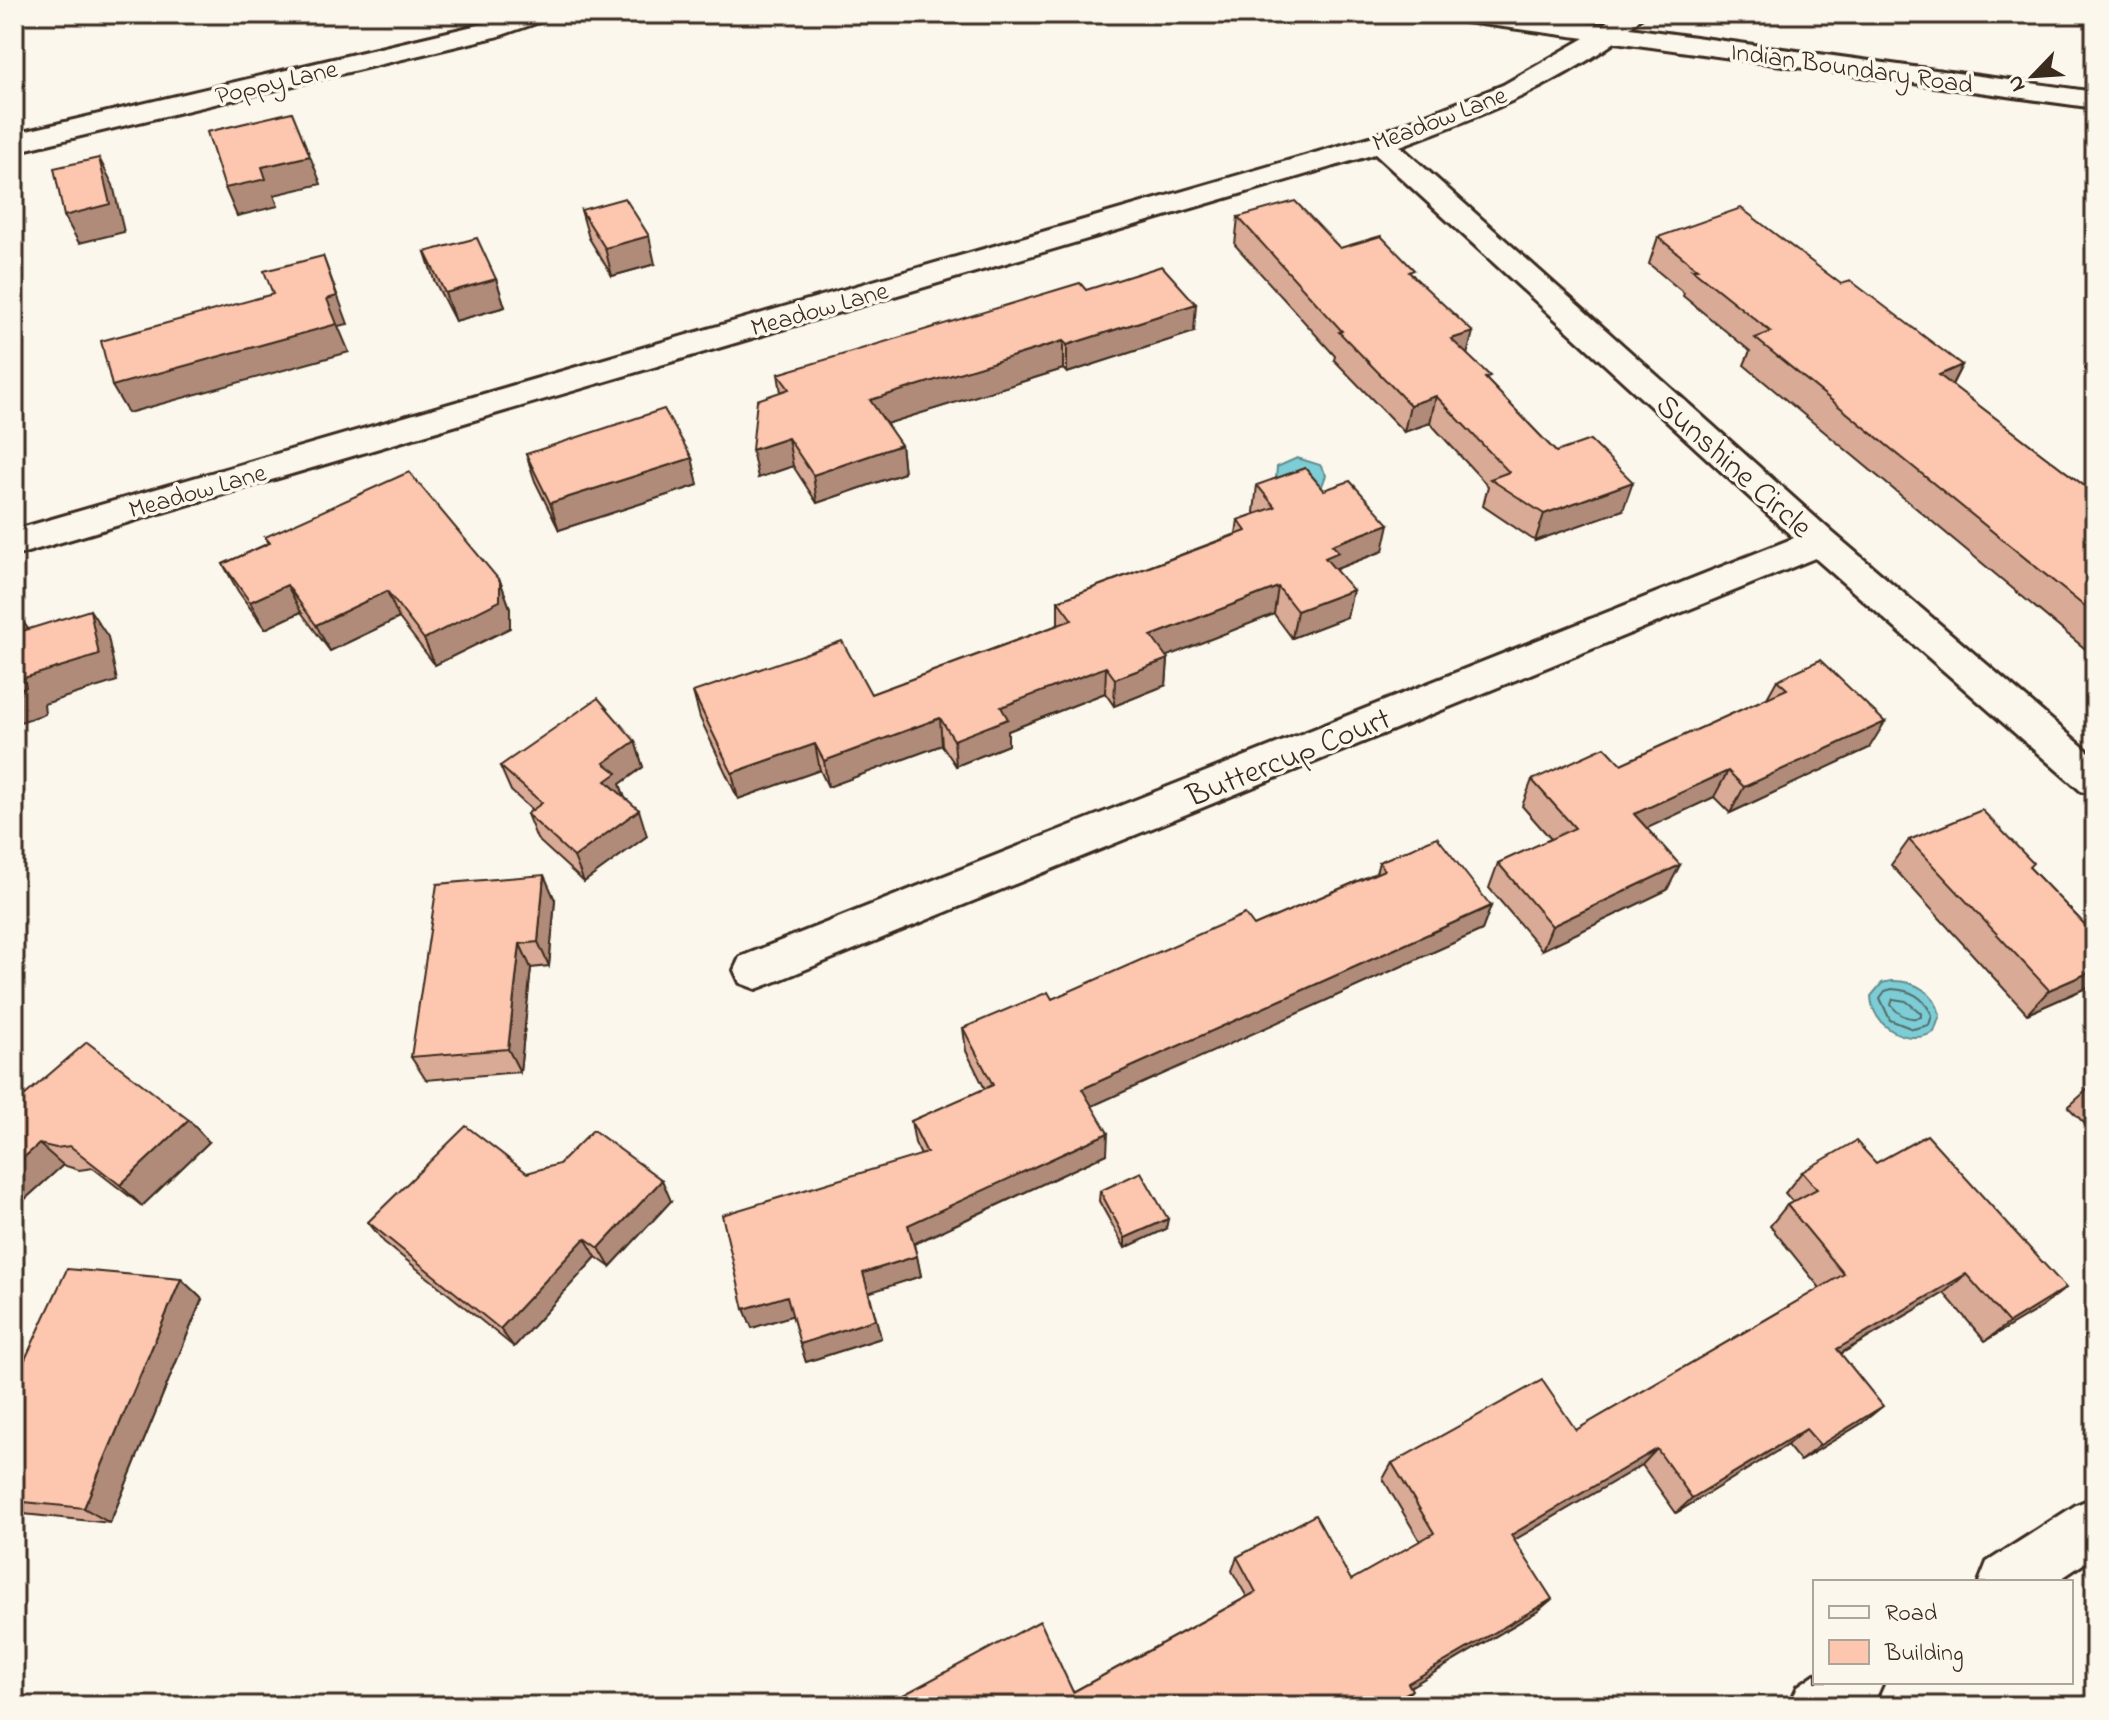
<svg xmlns="http://www.w3.org/2000/svg" width="2109" height="1720" font-family="'Indie Flower',sans-serif">
	<style>
		.water { fill: #7ccdd6; stroke: #628c8c; stroke-width: 2 }
		.lines { fill: none; stroke-linecap: round; stroke-linejoin: round }
		.shore { stroke: #556b68; stroke-width: 2 }
		.street-casing { stroke: #3b2a1e; stroke-width: 6 }
		.street { fill: #fbf7ec; fill-rule: evenodd }
		.wall { fill: #d9aa96; stroke: #3b2a1e; stroke-width: 2 }
		.shaded-wall { fill: #b08b7a; stroke: #3b2a1e; stroke-width: 2 }
		.building { fill: #fcc6af; stroke: #3b2a1e; stroke-width: 2 }
		.labels { text-anchor: middle; stroke-width: 7; stroke-linejoin: round; paint-order: stroke }
		.far-street-label { font-size: 26px; fill: #3b2a1e; stroke: #fbf7ec }
		.street-label { font-size: 32px; fill: #3b2a1e; stroke: #fbf7ec }
	</style>
	<rect width="100%" height="100%" fill="#fbf7ec"/>
	<filter id="ink" filterUnits="userSpaceOnUse"><feTurbulence type="fractalNoise" baseFrequency=".0125" numOctaves="2"/><feDisplacementMap in="SourceGraphic" scale="16" xChannelSelector="R" yChannelSelector="G"/><feConvolveMatrix kernelMatrix="1 2 1 2 8 2 1 2 1" color-interpolation-filters="sRGB"/></filter>
	<g filter="url(#ink)">
		<g class="water">
			<path d="M1297,458L1320,465L1326,475L1322,486L1317,489L1276,478L1277,467Z"/>
			<path d="M1891,981C1914,980 1935,992 1940,1015L1934,1032C1907,1047 1872,1027 1871,996L1882,983Z"/>
		</g>
		<g class="lines">
			<g class="shore">
				<path d="M1892,989C1911,990 1924,997 1932,1015L1929,1025L1913,1029L1890,1020L1880,998L1885,991Z"/>
				<path d="M1893,999L1906,1001L1921,1013V1017C1908,1021 1899,1015 1891,1005Z"/>
			</g>
			<defs>
				<g id="street">
					<path d="M510,14H549L545,20L499,36L14,152V134L482,24Z"/>
					<path d="M1453,14H1524L1603,25L1615,14H1644L1630,28L2095,92V108L1615,42C1549,89 1476,118 1400,146L1833,533L2095,757V796L2081,791L1815,558L772,983L756,989L740,983L734,970L740,957L1794,538L1375,154L14,556V530L1370,137L1503,85L1585,38L1466,22L1457,20Z"/>
					<path d="M2095,1497V1556L2056,1582H1979L1987,1562L2076,1505Z"/>
					<path d="M1815,1674V1682H1883L1874,1702L1869,1706H1789L1798,1686Z"/>
				</g>
			</defs>
			<use href="#street" class="street-casing"/>
			<use href="#street" class="street"/>
		</g>
		<g class="wall">
			<path d="M581,210L655,264L612,276L589,238Z"/>
			<path d="M1238,217L1413,275L1467,355L1489,382L1556,452L1623,510L1535,541L1483,506L1488,486L1430,423L1404,432L1334,360L1335,356L1235,245Z"/>
			<path d="M1658,237L1841,284L1962,365L1952,385L2095,494V657L1744,365L1750,351L1683,296L1684,293L1649,264Z"/>
			<path d="M425,252L496,279L505,307L455,321L434,280Z"/>
			<path d="M1086,290L1194,332L1067,373L1063,369L886,424L901,445L904,473L817,503L793,466L758,478L781,392L778,374Z"/>
			<path d="M526,454L692,458L698,485L559,530L535,481Z"/>
			<path d="M1257,485L1324,490L1383,551L1336,569L1347,617L1292,638L1274,614L1167,656L1168,659L1166,685L1114,706L1105,693L1008,731V745L956,766L942,745L828,787L820,770L738,799L700,718L693,692L871,694L1058,625V601L1236,534L1238,520L1255,514L1254,512Z"/>
			<path d="M265,537L500,581L510,608V628L435,665L399,618L330,651L301,612L265,629L238,591L223,564L269,543Z"/>
			<path d="M1777,680L1869,748L1730,813L1714,797L1646,828L1667,890L1542,950L1489,888L1498,863L1551,839L1522,806L1532,780L1621,764L1767,698Z"/>
			<path d="M635,741L643,767L620,784L625,798L647,836L584,882L537,839L527,814L532,810L511,791L500,766Z"/>
			<path d="M1909,840L2030,868L2095,935V984L2027,1014L1891,865Z"/>
			<path d="M1379,862L1491,906L1482,930L1092,1106L1107,1154L914,1244L921,1276L869,1292L881,1338L806,1362L792,1315L752,1328L921,1155L915,1143L911,1121L985,1089L966,1051L963,1028L1052,999L1254,926L1376,873Z"/>
			<path d="M555,900L549,966L531,968L520,1072L426,1080L411,1057Z"/>
			<path d="M2095,1083V1134L2068,1107Z"/>
			<path d="M17,1102L209,1142L142,1206L93,1168L79,1170L63,1165L14,1209Z"/>
			<path d="M1876,1163L2042,1307L1985,1341L1944,1293L1841,1354L1862,1423L1800,1461L1787,1445L1676,1513L1642,1465L1514,1540L1538,1611L1410,1687L1402,1700L1392,1706H883L1073,1692L1247,1597L1232,1571L1237,1557L1351,1580L1420,1541L1383,1479L1392,1463L1576,1430L1820,1288L1770,1226L1787,1205L1793,1202L1785,1193L1802,1172Z"/>
			<path d="M527,1173L671,1201L610,1267L596,1257L514,1347L384,1242L368,1222Z"/>
			<path d="M1100,1191L1166,1229L1125,1248L1099,1201Z"/>
			<path d="M181,1279L202,1299L110,1523L14,1513V1383Z"/>
		</g>
		<g class="shaded-wall">
			<path d="M310,156L321,184L274,195L278,206L237,216L225,188L262,167Z"/>
			<path d="M99,158L113,185L124,232L79,243L64,216Z"/>
			<path d="M649,236L655,264L612,276L605,248Z"/>
			<path d="M323,256L348,324L338,326L349,352L128,413L112,386L327,299Z"/>
			<path d="M496,279L505,307L455,321L445,293Z"/>
			<path d="M1196,304L1194,332L1067,373V345Z"/>
			<path d="M1473,332L1466,359L1451,339Z"/>
			<path d="M1063,341V369L873,428L870,400Z"/>
			<path d="M1962,365L1948,392L1939,375Z"/>
			<path d="M1436,396L1430,423L1404,432L1410,405Z"/>
			<path d="M788,438L793,466L758,478L752,450Z"/>
			<path d="M901,445L904,473L817,503L813,475Z"/>
			<path d="M692,458L698,485L559,530L550,503Z"/>
			<path d="M1633,482L1623,510L1535,541L1544,514Z"/>
			<path d="M1389,524L1383,551L1336,569L1334,580L1325,558L1332,545Z"/>
			<path d="M500,581L510,608V628L435,665L424,639Z"/>
			<path d="M287,585L301,612L265,629L250,602Z"/>
			<path d="M1278,587L1274,614L1150,663L1151,636Z"/>
			<path d="M1353,590L1347,617L1292,638L1297,611Z"/>
			<path d="M387,591L399,618L330,651L316,625Z"/>
			<path d="M14,609L29,630L16,633L14,625Z"/>
			<path d="M90,610L108,637L117,681L44,704L45,714L14,724V691L24,678Z"/>
			<path d="M1168,659L1166,685L1114,706L1115,679Z"/>
			<path d="M1106,667L1105,693L1008,731V745L956,766L954,740L1001,707Z"/>
			<path d="M940,718L942,745L828,787L824,761Z"/>
			<path d="M1885,722L1869,748L1730,813L1744,787Z"/>
			<path d="M635,741L643,767L620,784L625,799L606,781L604,763Z"/>
			<path d="M815,744L820,770L738,799L732,773Z"/>
			<path d="M1728,771L1714,797L1622,840L1634,814Z"/>
			<path d="M639,810L647,836L584,882L574,857Z"/>
			<path d="M1680,865L1667,890L1542,950L1552,926Z"/>
			<path d="M544,875L555,900L549,966L538,942Z"/>
			<path d="M1491,906L1482,930L1081,1111L1082,1089Z"/>
			<path d="M520,944L531,968L520,1072L508,1049Z"/>
			<path d="M2095,970V984L2027,1014L2049,990Z"/>
			<path d="M189,1120L209,1142L142,1206L120,1185Z"/>
			<path d="M1108,1133L1107,1154L911,1245L908,1225Z"/>
			<path d="M39,1144L63,1165L14,1209V1166Z"/>
			<path d="M662,1180L671,1201L610,1267L599,1248Z"/>
			<path d="M1168,1219L1166,1229L1125,1248V1238Z"/>
			<path d="M585,1238L596,1257L514,1347L500,1329Z"/>
			<path d="M917,1256L921,1276L868,1293L863,1273Z"/>
			<path d="M1966,1274L1944,1293L1817,1367L1837,1349Z"/>
			<path d="M181,1279L202,1299L110,1523L84,1508Z"/>
			<path d="M2066,1288L2042,1307L1985,1341L2009,1323Z"/>
			<path d="M787,1296L794,1315L752,1328L744,1309Z"/>
			<path d="M876,1319L881,1338L806,1362L800,1344Z"/>
			<path d="M1883,1406L1862,1423L1800,1461L1820,1445Z"/>
			<path d="M1806,1429L1787,1445L1676,1513L1692,1498Z"/>
			<path d="M1657,1449L1642,1465L1499,1549L1511,1535Z"/>
			<path d="M1552,1599L1538,1611L1398,1694L1408,1683Z"/>
			<path d="M1412,1690L1402,1700L1392,1706H1384Z"/>
		</g>
		<g class="building">
			<path d="M292,112L310,156L262,167L266,179L225,188L207,132Z"/>
			<path d="M99,158L110,204L64,216L54,168Z"/>
			<path d="M625,198L649,236L605,248L581,210Z"/>
			<path d="M1295,201L1340,248L1381,236L1414,270L1409,272L1473,332L1451,339L1490,376L1485,378L1556,452L1590,440L1633,482L1544,514L1490,479L1509,472L1436,396L1410,405L1339,332L1342,331L1238,217Z"/>
			<path d="M1741,208L1841,284L1851,281L1962,365L1939,375L2095,494V615L1755,338L1771,332L1692,269H1697L1658,237Z"/>
			<path d="M477,238L496,279L445,293L425,252Z"/>
			<path d="M323,256L337,296L327,299L337,324L112,386L101,341L273,294L264,271Z"/>
			<path d="M1162,266L1196,304L1067,345L1063,341L870,400L901,445L813,475L788,438L752,450L757,400L789,389L778,374L1080,283L1086,290Z"/>
			<path d="M664,409L692,458L550,503L526,454Z"/>
			<path d="M1305,468L1324,490L1350,481L1389,524L1332,545L1339,552L1325,558L1353,590L1297,611L1278,587L1151,636L1168,659L1115,679L1106,667L1001,707L1008,719L954,740L940,718L824,761L815,744L732,773L693,692L842,641L871,694L1072,620L1058,601L1246,531L1238,520L1275,507L1257,485Z"/>
			<path d="M409,472L500,581V601L424,639L387,591L316,625L287,585L250,602L223,564L270,543L265,537Z"/>
			<path d="M90,610L99,655L24,678L26,687L14,691V625L16,633Z"/>
			<path d="M1820,660L1885,722L1744,787L1728,771L1634,814L1680,865L1552,926L1498,863L1575,828L1532,780L1605,747L1621,764L1787,689L1777,680Z"/>
			<path d="M598,698L635,741L604,763L617,773L606,781L639,810L574,857L527,814L542,803L500,766Z"/>
			<path d="M1982,810L2033,863L2029,867L2095,935V970L2049,990L1909,840Z"/>
			<path d="M1437,837L1491,906L1082,1089L1108,1133L908,1225L917,1256L863,1273L876,1319L800,1344L787,1296L744,1309L722,1215L927,1153L911,1121L993,1085L963,1028L1048,992L1052,999L1245,914L1254,926L1384,870L1379,862Z"/>
			<path d="M544,875L538,942L520,944L508,1049L411,1057L437,884Z"/>
			<path d="M87,1042L189,1120L120,1185L70,1146L56,1148L39,1144L14,1166V1100L17,1102Z"/>
			<path d="M466,1126L527,1173L559,1164L593,1130L662,1180L599,1248L585,1238L500,1329L368,1222Z"/>
			<path d="M1927,1135L2066,1288L2009,1323L1966,1274L1837,1349L1883,1406L1820,1445L1806,1429L1692,1498L1657,1449L1511,1535L1552,1599L1408,1683L1412,1690L1384,1706H883L1040,1621L1073,1692L1256,1592L1237,1557L1315,1515L1351,1580L1434,1533L1392,1463L1542,1380L1576,1430L1844,1274L1787,1205L1817,1189L1802,1172L1856,1141L1876,1163Z"/>
			<path d="M1141,1172L1168,1219L1125,1238L1100,1191Z"/>
			<path d="M67,1269L181,1279L84,1508L14,1501V1383Z"/>
		</g>
	</g>
	<g class="labels">
		<g class="far-street-label">
			<text transform="translate(1852 67) rotate(8)" y="9">Indian Boundary Road</text>
			<text transform="translate(276 81) rotate(-13)" y="9">Poppy Lane</text>
			<text transform="translate(1439 118) rotate(-21)" y="9">Meadow Lane</text>
			<text transform="translate(819 308) rotate(-16)" y="9">Meadow Lane</text>
			<text transform="translate(197 490) rotate(-16)" y="9">Meadow Lane</text>
		</g>
		<g class="street-label">
			<text transform="translate(1735 465) rotate(42)" y="11">Sunshine Circle</text>
			<text transform="translate(1288 756) rotate(-22)" y="11">Buttercup Court</text>
		</g>
	</g>
	<rect width="2109" height="1720" fill="none" stroke="#fbf7ec" stroke-width="48"/>
	<rect x="24" y="24" width="2061" height="1672" fill="none" stroke="#3b2a1e" stroke-width="3" filter="url(#ink)"/>
	<rect x="1813" y="1580" width="260" height="104" fill="#fbf7ec" stroke="#aea59a" stroke-width="2"/>
	<rect x="1829" y="1606" width="40" height="12" fill="#fbf7ec" stroke="#aea59a" stroke-width="2"/>
	<text x="1885" y="1620" font-size="24" fill="#3b2a1e">Road</text>
	<rect x="1829" y="1640" width="40" height="24" fill="#fcc6af" stroke="#aea59a" stroke-width="2"/>
	<text x="1885" y="1660" font-size="24" fill="#3b2a1e">Building</text>
	<g transform="translate(2033 76) rotate(245)" stroke="#fbf7ec" stroke-width="6" paint-order="stroke">
	<path d="M0-6L14 30L0 20L-14 30Z" fill="#3b2a1e"/>
	<text y="-12" font-size="22" font-weight="bold" text-anchor="middle" fill="#3b2a1e">N</text>
	</g>
</svg>
